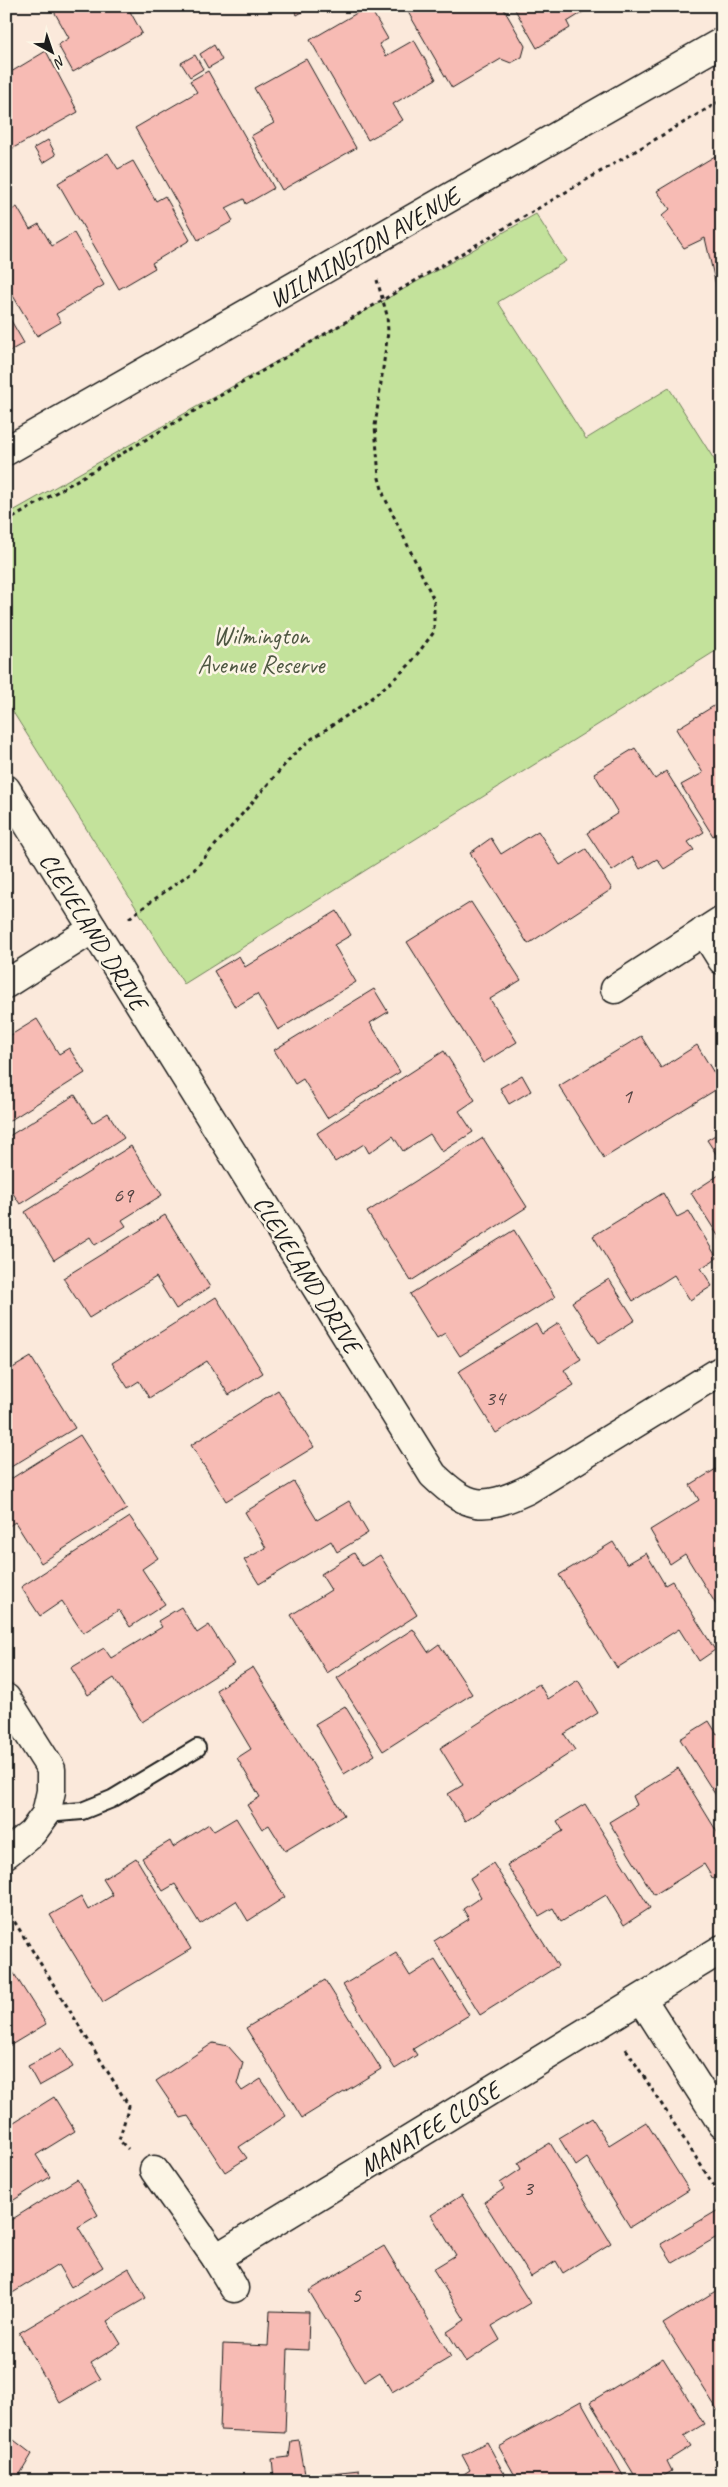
<svg xmlns="http://www.w3.org/2000/svg" width="728" height="2487" font-family="Caveat,sans-serif">
	<style>
		.green { fill: #c3e29b; stroke: #707f5c }
		.building { fill: #f7bbb4; stroke: #1c1c1c }
		.lines { fill: none; stroke-linecap: round; stroke-linejoin: round }
		.service-casing { stroke: #1c1c1c; stroke-width: 20 }
		.minor-casing { stroke: #1c1c1c; stroke-width: 31 }
		.path { stroke: #1c1c1c; stroke-width: 3; stroke-dasharray: 4 4; stroke-linecap: butt }
		.service { stroke: #fcf5e5; stroke-width: 16 }
		.minor { stroke: #fcf5e5; stroke-width: 28 }
		.labels { text-anchor: middle; stroke-width: 5; stroke-linejoin: round; paint-order: stroke }
		.number-label { font-size: 22px; fill: #534442 }
		.street-label { font-size: 25px; fill: #1c1c1c; stroke: #fcf5e5 }
		.park-label { font-size: 25px; fill: #4e5742; stroke: #fcf5e5 }
	</style>
	<rect width="100%" height="100%" fill="#fbe9db"/>
	<filter id="ink" filterUnits="userSpaceOnUse"><feTurbulence type="fractalNoise" baseFrequency=".02" numOctaves="2"/><feDisplacementMap in="SourceGraphic" scale="10" xChannelSelector="R" yChannelSelector="G"/><feConvolveMatrix kernelMatrix="1 2 1 2 8 2 1 2 1" color-interpolation-filters="sRGB"/></filter>
	<g filter="url(#ink)">
		<path class="green" d="M536,214L566,261L498,302L586,439L669,388L722,472V647L184,984L6,701V515Z"/>
		<g class="building">
			<path d="M51,6H127L142,33L73,72L58,45L69,38Z"/>
			<path d="M292,6H310L311,7L297,15Z"/>
			<path d="M369,6L388,39L379,44L386,56L414,40L436,79L393,104L403,120L368,140L310,40Z"/>
			<path d="M418,6H502L525,46L522,57L511,63L501,59L452,88L408,12Z"/>
			<path d="M513,6H593L567,22L570,28L537,48Z"/>
			<path d="M214,45L222,60L208,68L200,54Z"/>
			<path d="M46,51L78,112L6,152V75Z"/>
			<path d="M195,55L203,69L190,77L181,63Z"/>
			<path d="M306,59L356,148L282,190L251,136L274,123L254,88Z"/>
			<path d="M208,71L274,188L246,204L244,199L226,208L233,221L198,240L135,128L197,92L190,81Z"/>
			<path d="M48,140L56,155L43,163L34,148Z"/>
			<path d="M108,153L118,169L133,161L156,201L165,196L190,240L152,263L155,268L119,289L58,183Z"/>
			<path d="M715,156L722,167V311L705,238L684,248L662,216L670,209L657,191Z"/>
			<path d="M17,207L30,229L39,224L52,246L74,233L104,285L56,314L61,322L37,336L6,284V213Z"/>
			<path d="M6,312L24,343L6,353Z"/>
			<path d="M722,701V831L713,836L681,785L703,773L676,729Z"/>
			<path d="M635,748L655,779L666,771L704,832L688,842L694,850L664,869L657,859L640,869L633,857L612,871L587,833L618,813L594,773Z"/>
			<path d="M538,831L560,865L586,849L612,889L528,944L470,853L491,838L501,854Z"/>
			<path d="M471,902L521,980L490,999L517,1042L483,1063L407,942Z"/>
			<path d="M337,911L351,935L334,945L356,982L278,1030L257,994L235,1007L214,971L239,956L245,967Z"/>
			<path d="M374,989L388,1012L370,1023L400,1072L327,1118L303,1079L295,1084L274,1050Z"/>
			<path d="M37,1019L59,1054L69,1048L85,1073L6,1123V1038Z"/>
			<path d="M641,1036L661,1068L697,1045L722,1086L604,1158L559,1086Z"/>
			<path d="M444,1051L475,1100L459,1111L473,1132L442,1152L430,1134L403,1151L393,1136L369,1153L364,1144L335,1162L317,1133Z"/>
			<path d="M522,1075L531,1091L509,1104L500,1088Z"/>
			<path d="M75,1095L92,1123L108,1113L124,1138L20,1204L6,1183V1138Z"/>
			<path d="M722,1131V1163L707,1140Z"/>
			<path d="M483,1138L527,1207L411,1281L367,1212Z"/>
			<path d="M131,1146L162,1195L122,1220L126,1226L95,1245L90,1237L54,1260L25,1212Z"/>
			<path d="M722,1173V1242L691,1193Z"/>
			<path d="M663,1193L677,1217L689,1211L717,1258L701,1268L712,1286L690,1300L674,1275L633,1301L593,1236Z"/>
			<path d="M165,1215L210,1287L176,1309L156,1277L89,1318L63,1278Z"/>
			<path d="M514,1230L555,1297L460,1356L445,1333L437,1338L410,1294Z"/>
			<path d="M609,1279L635,1320L599,1343L572,1302Z"/>
			<path d="M216,1297L263,1373L229,1395L207,1361L149,1398L139,1381L128,1388L112,1363Z"/>
			<path d="M559,1323L581,1359L564,1370L574,1385L496,1433L458,1372L536,1324L542,1334Z"/>
			<path d="M6,1339L11,1347L6,1350Z"/>
			<path d="M31,1357L75,1428L6,1470V1372Z"/>
			<path d="M278,1390L314,1447L226,1501L191,1445Z"/>
			<path d="M80,1435L127,1509L41,1563L15,1522L6,1528V1482Z"/>
			<path d="M716,1469L722,1478V1604L717,1606L685,1554L670,1564L650,1530L699,1500L690,1485Z"/>
			<path d="M294,1482L317,1520L349,1501L368,1533L337,1552L331,1541L259,1584L244,1560L266,1548L245,1512Z"/>
			<path d="M130,1517L158,1558L142,1569L165,1604L130,1627L119,1610L83,1633L62,1601L40,1616L21,1587Z"/>
			<path d="M613,1542L627,1564L646,1553L665,1585L672,1581L715,1650L699,1661L679,1629L617,1668L559,1575Z"/>
			<path d="M354,1553L362,1566L380,1555L417,1615L327,1673L291,1615L331,1590L321,1574Z"/>
			<path d="M181,1607L197,1633L209,1625L234,1664L142,1722L114,1678L88,1695L71,1668L104,1648L111,1658L162,1627L158,1621Z"/>
			<path d="M413,1629L428,1652L439,1644L472,1694L383,1751L337,1678Z"/>
			<path d="M253,1667L344,1815L285,1851L269,1825L262,1829L247,1805L260,1797L237,1758L251,1749L216,1690Z"/>
			<path d="M578,1680L598,1713L564,1734L575,1750L465,1821L448,1794L463,1785L440,1748L539,1684L548,1699Z"/>
			<path d="M345,1706L375,1755L344,1774L315,1724Z"/>
			<path d="M709,1721L717,1734L722,1731V1805L680,1739Z"/>
			<path d="M678,1768L722,1840V1874L713,1879L704,1864L654,1895L609,1822L637,1805L633,1796Z"/>
			<path d="M585,1804L650,1908L624,1925L606,1895L561,1922L553,1908L539,1916L507,1865L563,1831L557,1821Z"/>
			<path d="M236,1818L285,1897L248,1921L236,1901L200,1924L175,1884L163,1891L142,1858L170,1841L173,1847L209,1824L214,1831Z"/>
			<path d="M136,1858L191,1949L103,2002L50,1915L81,1897L88,1910L113,1895L103,1879Z"/>
			<path d="M493,1863L558,1966L480,2015L434,1941L469,1919L463,1909L481,1897L470,1878Z"/>
			<path d="M396,1953L410,1976L435,1960L469,2015L413,2049L417,2055L395,2069L343,1985Z"/>
			<path d="M6,1961L46,2024L6,2048Z"/>
			<path d="M325,1980L381,2069L302,2118L246,2028Z"/>
			<path d="M213,2043L228,2046L243,2063L237,2084L242,2091L261,2079L286,2116L239,2147L247,2158L225,2172L188,2116L181,2118L156,2081Z"/>
			<path d="M62,2048L73,2067L39,2086L28,2066Z"/>
			<path d="M54,2097L75,2131L36,2155L50,2177L6,2205V2127Z"/>
			<path d="M592,2118L609,2145L646,2122L689,2190L630,2227L587,2158L576,2166L559,2138Z"/>
			<path d="M550,2143L611,2243L563,2273L556,2261L531,2277L484,2202L504,2189L500,2183L521,2169L518,2163Z"/>
			<path d="M77,2179L98,2215L78,2227L103,2267L71,2287L58,2265L6,2297V2223Z"/>
			<path d="M462,2195L530,2303L492,2326L500,2340L466,2362L447,2332L465,2320L433,2269L456,2255L431,2215Z"/>
			<path d="M720,2209L722,2234L673,2263L661,2244Z"/>
			<path d="M384,2246L451,2357L392,2392L380,2372L364,2382L309,2291Z"/>
			<path d="M129,2268L146,2298L107,2321L121,2344L91,2363L101,2379L60,2403L19,2333Z"/>
			<path d="M722,2287V2417L663,2324Z"/>
			<path d="M270,2311L309,2312L308,2350L288,2349L285,2433L220,2430L223,2344L268,2346Z"/>
			<path d="M663,2358L704,2424L684,2436L691,2446L667,2461L672,2471L656,2481H638L590,2402Z"/>
			<path d="M581,2401L626,2481H518L499,2447Z"/>
			<path d="M6,2434L32,2454L16,2481H6Z"/>
			<path d="M299,2440L306,2480L274,2481L272,2459L289,2457L291,2441Z"/>
			<path d="M487,2442L508,2481H453L470,2470L462,2455Z"/>
			<path d="M359,2470L360,2481H314L313,2475Z"/>
		</g>
		<g class="lines">
			<defs>
				<path id="service" d="M46,1814L82,1811L112,1799L197,1748"/>
				<g id="minor">
					<path d="M6,451L722,42"/>
					<path d="M6,789L433,1475C469,1509 482,1511 527,1490L722,1370"/>
					<path d="M704,931L722,960"/>
					<path d="M6,984L93,929"/>
					<path d="M615,989L722,920"/>
					<path d="M6,1698L51,1769V1791L46,1814L32,1833L6,1854"/>
					<path d="M642,1999L722,2124"/>
					<path d="M154,2170L216,2258L234,2288"/>
					<path d="M216,2258L722,1949"/>
				</g>
			</defs>
			<use href="#service" class="service-casing"/>
			<use href="#minor" class="minor-casing"/>
			<g class="path">
				<path d="M6,522L722,100"/>
				<path d="M129,918L193,871L294,754L310,740L364,704L392,681L409,665L434,632V600L384,496L379,478L375,426L388,332L387,315L377,280"/>
				<path d="M6,1908L129,2106L119,2140L128,2149"/>
				<path d="M626,2049L722,2198"/>
				<path d="M715,2481L722,2476"/>
			</g>
			<use href="#service" class="service"/>
			<use href="#minor" class="minor"/>
		</g>
	</g>
	<g class="labels">
		<g class="number-label">
			<text x="627" y="1103">1</text>
			<text x="123" y="1202">69</text>
			<text x="495" y="1405">34</text>
			<text x="528" y="2195">3</text>
			<text x="356" y="2302">5</text>
		</g>
		<g class="street-label">
			<text transform="translate(364 247) rotate(-30)" y="9">WILMINGTON AVENUE</text>
			<text transform="translate(94 931) rotate(58)" y="9">CLEVELAND DRIVE</text>
			<text transform="translate(308 1274) rotate(58)" y="9">CLEVELAND DRIVE</text>
			<text transform="translate(429 2128) rotate(-31)" y="9">MANATEE CLOSE</text>
		</g>
		<g class="park-label">
			<text x="261" y="644">Wilmington<tspan x="261" dy="29">Avenue Reserve</tspan></text>
		</g>
	</g>
	<rect width="728" height="2487" fill="none" stroke="#fcf5e5" stroke-width="25"/>
	<rect x="12" y="12" width="703" height="2462" fill="none" stroke="#1c1c1c" stroke-width="2" filter="url(#ink)"/>
	<g transform="translate(52 52) rotate(140)" stroke="#fcf5e5" stroke-width="4" paint-order="stroke">
	<path d="M0-4L9 19L0 12L-9 19Z" fill="#1c1c1c"/>
	<text y="-8" font-size="14" font-weight="bold" text-anchor="middle" fill="#1c1c1c">N</text>
	</g>
</svg>
